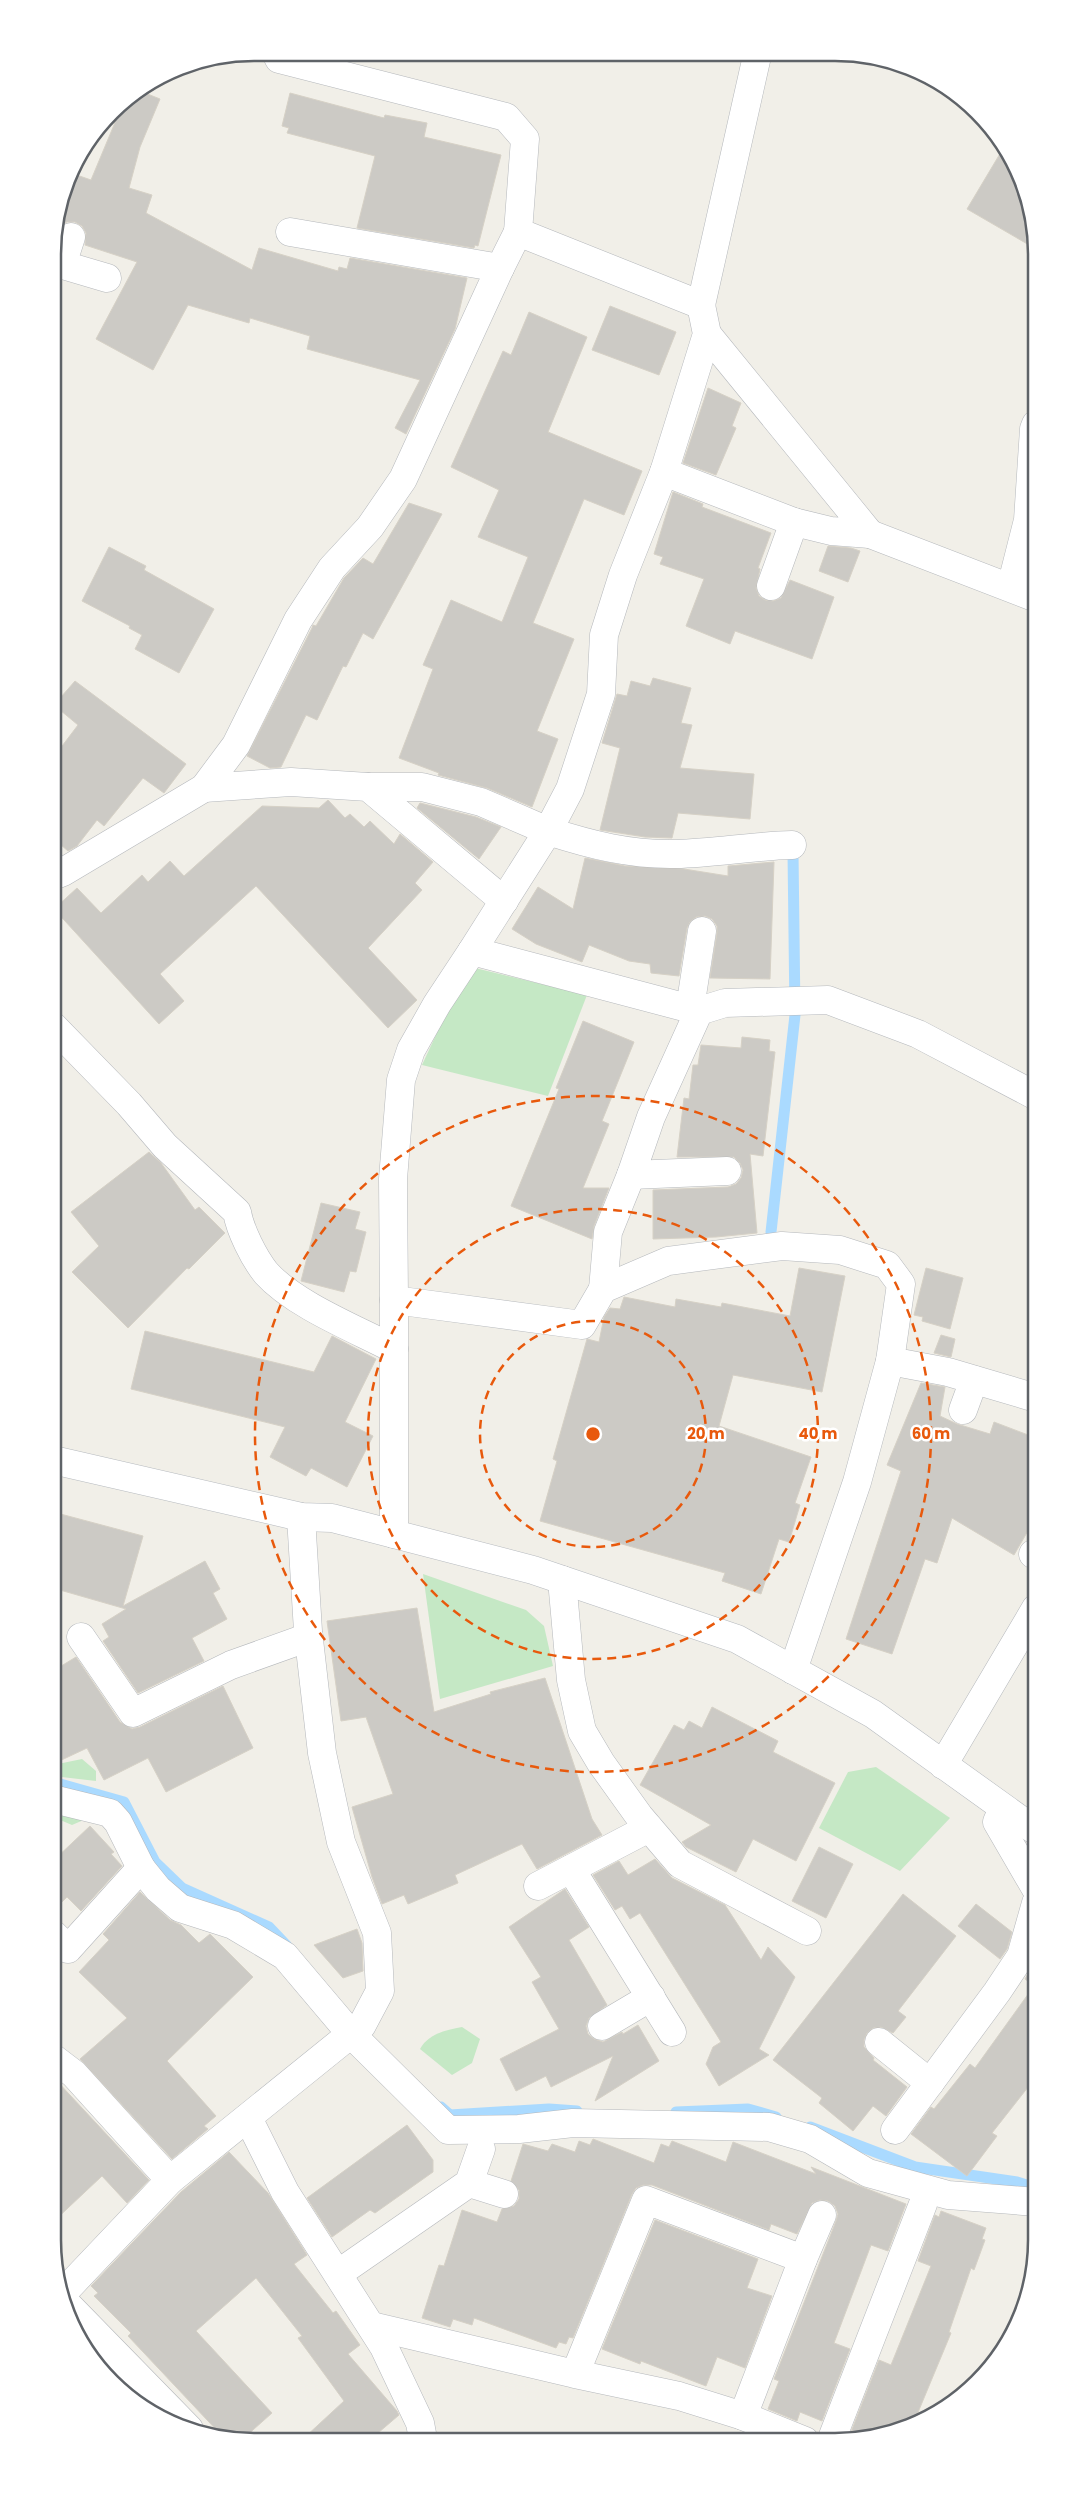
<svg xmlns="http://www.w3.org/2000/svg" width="1089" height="2494" font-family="Poppins,sans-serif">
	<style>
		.green { fill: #c5e8c5 }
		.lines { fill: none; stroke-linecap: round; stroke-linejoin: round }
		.stream { stroke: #aadaff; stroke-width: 11 }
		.building { fill: #cccac5; stroke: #d6d1c6 }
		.street-casing { stroke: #b5b8bc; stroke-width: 29 }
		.secondary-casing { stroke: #b6babf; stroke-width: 29 }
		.street { stroke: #fff; stroke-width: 28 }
		.secondary { stroke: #fff; stroke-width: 28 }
		.ring { fill: none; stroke: #e8590c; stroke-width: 2.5; stroke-dasharray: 9 6 }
		.rim { fill: none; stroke: #5f6368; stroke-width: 2.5 }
		.centre { fill: #e8590c; stroke: #fff; stroke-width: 2.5 }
		.ring-label { font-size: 15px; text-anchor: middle; font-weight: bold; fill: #e8590c; stroke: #fff; stroke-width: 5; stroke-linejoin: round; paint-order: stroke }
	</style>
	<rect width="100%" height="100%" fill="#f1efe8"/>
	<g class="green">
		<path d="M475,968L587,995L548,1096L422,1065L455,994Z"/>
		<path d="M423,1574L526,1610L544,1626L553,1666L440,1699Z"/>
		<path d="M82,1759L96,1771V1781L53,1776V1765Z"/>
		<path d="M876,1767L950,1818L900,1871L819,1828L848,1772Z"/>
		<path d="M53,1797L86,1819L72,1825L53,1817Z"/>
		<path d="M462,2027L480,2039L472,2063L452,2075L420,2049C428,2034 446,2030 462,2027Z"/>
	</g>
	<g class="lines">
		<g class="stream">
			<path d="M771,1232L795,1015L793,852"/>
			<path d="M53,1782L124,1802L155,1862L182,1888L269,1927L287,1946"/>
			<path d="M441,2107L450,2115L549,2109L577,2111"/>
			<path d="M676,2112L748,2109L776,2117"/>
			<path d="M810,2127L915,2167L1017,2182L1036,2188"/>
		</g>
	</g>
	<g class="building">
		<path d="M140,91L160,99L140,147L129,188L152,195L146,213L252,270L259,248L338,271L339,267L347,269L350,258L467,278L455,329L406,434L395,428L420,380L307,349L310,336L250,318L249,323L188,305L153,370L96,339L137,262L85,245L86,233L82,226L75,222H67L61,225L54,236L71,173L91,180L124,101Z"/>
		<path d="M290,93L384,118L385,115L427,123L424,137L501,155L478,246L475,245L474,248L357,228L375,156L287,133L289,128L282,126Z"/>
		<path d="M1004,147L1009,153L1030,203L1036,249L967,209Z"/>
		<path d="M610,306L676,332L659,375L592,350Z"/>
		<path d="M529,312L587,337L548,432L642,471L624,515L584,499L533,623L574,639L537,731L558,739L532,807L487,788L438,775L439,773L399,758L433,669L423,665L451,600L502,622L528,557L478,537L499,490L451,467L503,351L511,355Z"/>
		<path d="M708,388L741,403L732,426L736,428L716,475L683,463Z"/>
		<path d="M673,492L703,504L702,507L771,533L758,568L760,569L756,588L759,596L765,600L773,601L781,598L790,580L834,597L812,659L735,631L730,644L686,626L704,579L660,564L663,557L654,554Z"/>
		<path d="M409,503L442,514L373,639L363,633L346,667L343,666L317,720L306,715L281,767L270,768L247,756L312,628L313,625L316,626L344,578L363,558L373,564Z"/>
		<path d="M828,546L851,548L860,551L848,582L819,571Z"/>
		<path d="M109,547L146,566L144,570L214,609L179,673L135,649L142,635L129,628L130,626L82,601Z"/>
		<path d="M653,678L691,688L681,723L692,725L680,768L754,774L750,819L678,813L672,838L645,837L600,830L620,748L602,743L617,694L627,696L631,681L650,686Z"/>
		<path d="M75,681L186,764L164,793L143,778L104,826L97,820L77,846L68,851L53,838V758L78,725L54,705Z"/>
		<path d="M328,800L345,818L350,814L364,827L370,821L394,844L400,834L433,862L415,883L422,890L368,948L417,1000L388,1028L256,886L160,974L184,1001L159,1024L54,909L77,888L101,913L142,875L148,882L170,861L184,876L262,806L319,808Z"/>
		<path d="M420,803L476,817L501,827L479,859L417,808Z"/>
		<path d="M585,858L625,866L684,869L728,876V866L774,862L770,979L710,978L717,933V926L712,919L705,916L696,917L690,922L687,928L679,976L651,973L650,964L629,961L589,945L582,962L536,944L512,929L538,887L573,909Z"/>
		<path d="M583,1021L634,1042L602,1121L609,1124L583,1188H609L594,1226L592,1239L511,1206L559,1089L556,1088Z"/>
		<path d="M742,1037L770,1040L769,1051L775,1052L763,1156L750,1154L757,1233L716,1237L653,1239V1190L728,1187L736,1184L741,1178L743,1170L740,1163L734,1157H677L684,1098L689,1099L693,1065H698L701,1045L741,1048Z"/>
		<path d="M149,1152L161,1163L195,1210L199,1207L225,1233L189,1269L187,1268L128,1328L72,1272L99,1246L71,1212Z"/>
		<path d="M321,1203L360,1212L355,1229L366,1232L356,1272L350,1271L344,1292L301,1281Z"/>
		<path d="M799,1268L845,1276L822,1392L733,1375L719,1426L811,1457L795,1503L800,1505L789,1542L779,1539L761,1594L722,1581L725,1573L540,1521L557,1461L553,1459L587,1339L599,1342L604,1317L610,1308L620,1309L624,1297L675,1307L676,1299L721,1307L722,1303L790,1316Z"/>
		<path d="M926,1268L963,1278L950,1329L922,1321L923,1317L914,1315Z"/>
		<path d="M145,1331L314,1372L332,1336L376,1359L345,1422L373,1436L347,1487L311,1468L306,1476L270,1457L285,1427L131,1389Z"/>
		<path d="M941,1335L955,1339L951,1357L934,1353Z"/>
		<path d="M921,1383L945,1387L940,1416L957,1424L990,1434L994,1422L1036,1438V1517L1014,1555L952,1518L937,1563L925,1559L892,1654L846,1639L901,1471L887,1465Z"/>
		<path d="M53,1512L143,1536L123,1606L205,1561L220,1589L213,1593L227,1619L192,1638L204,1661L138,1693L103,1641L109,1637L102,1624L126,1609L53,1588Z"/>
		<path d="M417,1608L434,1712L491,1694L490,1692L545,1678L592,1819L602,1835L537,1869L522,1844L455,1875L458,1883L408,1904L404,1895L382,1904L372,1877L352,1807L393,1794L366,1717L341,1721L327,1621Z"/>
		<path d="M76,1657L120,1722L132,1729L140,1727L223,1686L253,1748L166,1792L148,1758L104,1780L87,1748L53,1764V1671Z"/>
		<path d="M712,1707L778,1741L773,1752L835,1783L796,1861L753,1839L736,1872L686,1847L682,1842L711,1825L640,1785L674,1725L684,1730L689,1721L702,1728Z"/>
		<path d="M90,1826L114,1852L111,1854L122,1866L81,1911L67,1897L53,1911V1861Z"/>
		<path d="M819,1847L853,1864L826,1918L792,1901Z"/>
		<path d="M655,1859L672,1878L725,1905L761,1960L768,1947L795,1977L759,2049L769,2055L719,2086L706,2064L713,2047L721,2042L718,2037L640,1913L630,1919L622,1906L615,1910L593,1875L619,1861L628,1875Z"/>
		<path d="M565,1889L589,1927L569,1940L607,2005L589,2018L586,2026L588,2034L594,2039L603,2042L622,2032L623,2034L638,2025L659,2061L595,2101L613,2056L551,2087L546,2076L516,2091L500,2059L559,2029L532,1982L541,1977L509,1927Z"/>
		<path d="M140,1892L170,1920L181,1925L199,1943L210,1934L253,1977L167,2061L216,2116L204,2126L208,2129L172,2159L80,2059L127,2018L79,1972L109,1940L103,1934Z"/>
		<path d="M903,1894L956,1936L898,2011L906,2017L893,2033L881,2027L873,2028L867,2033L864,2040V2047L874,2058L873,2060L907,2087L886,2116L873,2106L853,2131L819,2103L822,2098L773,2060Z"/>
		<path d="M976,1904L1012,1932L1007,1949L1000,1959L958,1926Z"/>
		<path d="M357,1929L362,1943L363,1971L343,1978L314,1945Z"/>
		<path d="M1036,1960V2077L992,2133L997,2136L967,2176L911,2134L931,2107L934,2109L970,2064L975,2068L1034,1986L1025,1979Z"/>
		<path d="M56,2080L149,2180L127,2203L102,2176L52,2223L53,2084Z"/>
		<path d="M407,2125L433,2160V2172L375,2213L370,2210L332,2237L307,2198Z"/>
		<path d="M593,2139L654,2163L661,2144L669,2147L672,2141L726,2162L733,2142L816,2174L811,2167L906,2204L888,2251L871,2245L834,2343L850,2349L822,2421L800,2412L797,2421L768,2409L779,2381L774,2379L836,2221L838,2214L835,2206L828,2201L820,2200L812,2203L797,2234L771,2224L769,2230L652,2185H643L636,2188L632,2194L573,2338L569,2337L566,2344L559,2342L556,2348L474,2318L472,2325L453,2319L450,2327L422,2318L439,2265L444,2266L462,2210L497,2222L502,2209L514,2206L519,2199V2190L511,2181L523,2144L548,2151L552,2144L575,2152L579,2141L590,2145Z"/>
		<path d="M229,2152L268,2193L307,2255L294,2264L333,2313L336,2311L360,2345L348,2354L397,2411L399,2415L371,2439L304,2438L344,2401L298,2338L302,2336L256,2278L196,2331L272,2413L244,2438H224L128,2336L131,2333L94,2296L98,2293L91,2286L132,2243L181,2192Z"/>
		<path d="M941,2211L986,2228L982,2239L985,2240L974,2270L971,2268L949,2332L951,2333L914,2422L886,2435L865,2438L851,2432L879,2360L891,2365L931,2266L918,2261L935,2215L939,2217Z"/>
		<path d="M655,2220L758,2259L747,2288L772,2296L745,2368L717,2357L706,2386L641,2361L640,2364L602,2349Z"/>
	</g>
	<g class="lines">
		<defs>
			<g id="street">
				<path d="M276,53L279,59L506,117L525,139L518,232L701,305L757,56"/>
				<path d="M290,232L500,268L518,232"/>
				<path d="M53,262L107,278"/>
				<path d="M62,265L71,237"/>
				<path d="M664,472L794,522L831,531L870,534L707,334"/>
				<path d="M870,534L1036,598"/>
				<path d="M771,586L794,522"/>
				<path d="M1011,587L1028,520L1034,429L1036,424"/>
				<path d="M368,787H422L481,802L548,831L570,789L601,694L604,635L623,575L664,472L707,334L701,305"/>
				<path d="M204,788L291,782L368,787L504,901"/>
				<path d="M53,876L63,872L204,788L236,745L298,620L332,568L370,527L403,479L500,268"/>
				<path d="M472,951L548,831C591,845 631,855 676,854C715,853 753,846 792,845"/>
				<path d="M690,1008L702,931"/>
				<path d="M53,1026L129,1104L165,1146L237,1212C240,1230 254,1258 266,1273C295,1305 356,1329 394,1349"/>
				<path d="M727,1171L631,1175L651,1117L699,1011L725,1003L828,1000L918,1034L1036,1096"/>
				<path d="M603,1289L608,1232L631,1175"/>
				<path d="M394,1300L393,1179L401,1080L411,1050L437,1004L472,951L699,1011"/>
				<path d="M963,1410L974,1380"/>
				<path d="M394,1534V1300L582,1325L603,1289L668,1261L782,1246L840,1250L887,1265L901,1284L890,1361"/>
				<path d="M1033,1554L1036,1556"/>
				<path d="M562,1580L571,1680L582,1731L601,1763L639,1816L680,1864L807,1931"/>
				<path d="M81,1637L133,1713L231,1665L309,1637"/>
				<path d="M793,1670L857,1482L890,1361L948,1372L1036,1398"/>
				<path d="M943,1765L1036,1608"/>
				<path d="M53,1799L110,1813L118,1822L141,1868L158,1889L180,1908L233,1925L285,1956L351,2034L448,2130L519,2129L573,2123L769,2127L810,2139L868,2173L948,2195L1036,2202"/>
				<path d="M1003,1808L997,1822L1036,1889"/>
				<path d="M571,1869L672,2032"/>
				<path d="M538,1886L649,1828"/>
				<path d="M53,1934L68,1949L141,1868"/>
				<path d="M602,2026L651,1997"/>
				<path d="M879,2042L930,2083"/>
				<path d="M53,2058L74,2074L170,2180"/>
				<path d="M248,2118L285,2192L384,2347L420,2423L423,2439"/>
				<path d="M895,2130L997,1992L1021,1956L1036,1903"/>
				<path d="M469,2183L504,2194"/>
				<path d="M803,2259L822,2215"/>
				<path d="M339,2273L469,2183L481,2149"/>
				<path d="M61,2295L170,2180L362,2025L380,1991L377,1933L341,1842L322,1753L308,1631L301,1517"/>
				<path d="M63,2300L189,2429"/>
				<path d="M372,2326L575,2374L646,2200L803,2259L743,2416L679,2396L575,2374"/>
				<path d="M743,2416L805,2441"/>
				<path d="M831,2441L923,2204"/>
			</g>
			<path id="secondary" d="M53,1460L301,1517L332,1518L533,1570L737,1639L873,1714L1036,1831"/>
		</defs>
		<use href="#street" class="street-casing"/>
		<use href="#secondary" class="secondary-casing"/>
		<use href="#street" class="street"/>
		<use href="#secondary" class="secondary"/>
	</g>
	<g class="ring">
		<circle cx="593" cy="1434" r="113"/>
		<circle cx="593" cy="1434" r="225"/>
		<circle cx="593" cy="1434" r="338"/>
	</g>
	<path d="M0 0H1089V2494H0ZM254 61H835A193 193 0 0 1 1028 254V2240A193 193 0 0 1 835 2433H254A193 193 0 0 1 61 2240V254A193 193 0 0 1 254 61Z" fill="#fff" fill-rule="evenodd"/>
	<path class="rim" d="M254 61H835A193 193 0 0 1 1028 254V2240A193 193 0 0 1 835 2433H254A193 193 0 0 1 61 2240V254A193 193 0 0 1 254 61Z"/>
	<circle cx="593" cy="1434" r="8" class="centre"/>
	<g class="ring-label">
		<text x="706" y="1439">20 m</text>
		<text x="818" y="1439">40 m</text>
		<text x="931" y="1439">60 m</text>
	</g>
</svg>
